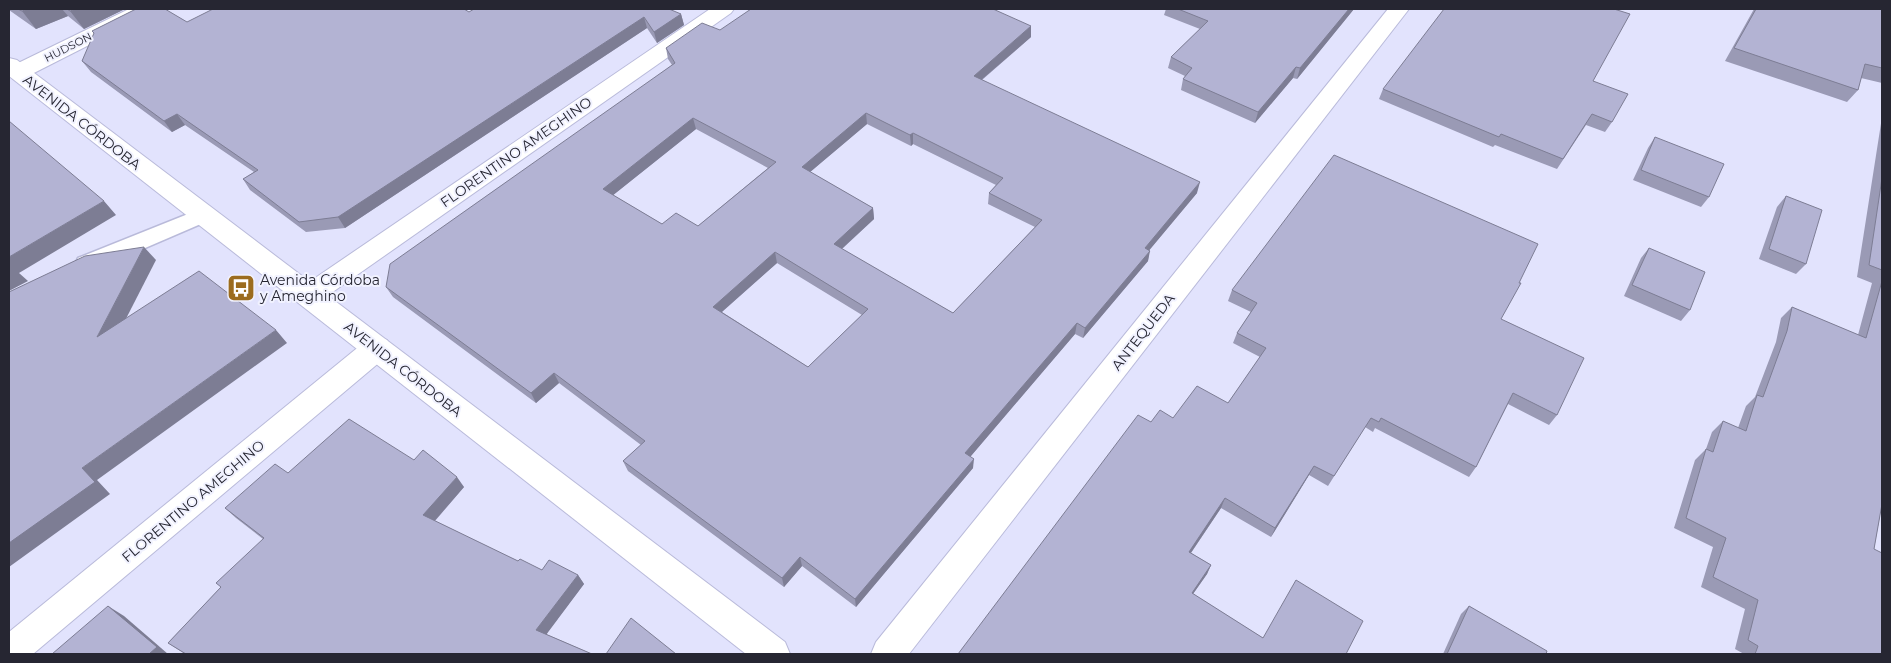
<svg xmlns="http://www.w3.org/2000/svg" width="1891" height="663" font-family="Montserrat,sans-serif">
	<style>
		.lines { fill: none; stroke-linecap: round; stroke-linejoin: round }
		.service-casing { stroke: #b9bada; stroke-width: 3 }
		.minor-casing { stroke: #b9bada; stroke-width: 2 }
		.secondary-casing { stroke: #b9bada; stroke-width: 2 }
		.service { fill: #fff; fill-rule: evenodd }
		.minor { fill: #fff; fill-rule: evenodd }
		.secondary { fill: #fff; fill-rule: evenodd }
		.wall { fill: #9a9ab5; fill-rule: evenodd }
		.shaded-wall { fill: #7d7d94 }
		.building { fill: #b3b3d3; stroke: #7d7d94; fill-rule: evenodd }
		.labels { text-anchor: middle; stroke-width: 4; stroke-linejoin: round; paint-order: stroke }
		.far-street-label { font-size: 11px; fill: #262632; stroke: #f1f2ff }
		.street-label { font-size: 14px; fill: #262632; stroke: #f1f2ff }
		.poi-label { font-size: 14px; fill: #262632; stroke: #f1f2ff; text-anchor: start }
	</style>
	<rect width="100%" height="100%" fill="#e2e3fd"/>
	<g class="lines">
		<defs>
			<path id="service" d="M203,208L210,210L213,215L210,220L94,270L86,272L78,270L75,264L78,258Z"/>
			<g id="minor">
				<path d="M129,9H155L152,13L26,77L18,79L9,75L10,67Z"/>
				<path d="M710,9H734L731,13L317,303L308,306L299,303L295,296L299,289Z"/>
				<path d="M1388,9H1409L909,654H871L876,642Z"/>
				<path d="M377,337L387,340L391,348L387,356L33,654H9V632L367,340Z"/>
			</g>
			<path id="secondary" d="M9,58L17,60L785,642L790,654H746L9,76Z"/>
		</defs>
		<use href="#service" class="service-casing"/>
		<use href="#minor" class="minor-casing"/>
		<use href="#secondary" class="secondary-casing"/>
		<use href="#service" class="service"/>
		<use href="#minor" class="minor"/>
		<use href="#secondary" class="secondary"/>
	</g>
	<g class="wall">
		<path d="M9,9H125L84,29L68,16L36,29L9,10Z"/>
		<path d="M1166,9H1354L1297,79L1293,78L1255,123L1181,90L1183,79L1185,76L1168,68L1171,57L1200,29L1164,15Z"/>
		<path d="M1754,9H1882V83L1861,78L1858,90L1847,102L1725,61Z"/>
		<path d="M469,12L681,14L684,25L657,43L647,28L345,228L306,232L250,190L243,179L254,172L185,125L172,132L91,72L82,61L94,34L92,31L187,22Z"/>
		<path d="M1031,26V37L982,80L1197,193L1149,250L1148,261L1083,338L1075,334L970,457L973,468L856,607L802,566L784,587L628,471L623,461L641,445L559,383L536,403L393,297L386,287L672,65L668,59L666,48L720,30ZM867,124L911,146L913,144L996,185L989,193L988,204L1035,227L953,313L842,249L874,219L873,208L810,172ZM696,129L768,168L698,226L662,224L613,195ZM777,263L862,315L808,367L722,312Z"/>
		<path d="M1593,81L1612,122L1605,132L1586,125L1557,169L1495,145L1493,147L1379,99L1383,89Z"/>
		<path d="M1882,117V504L1874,549L1882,654H1744L1735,649L1745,609L1701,587L1713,547L1674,528L1695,460L1706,449L1712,432L1723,421L1738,428L1746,406L1755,397L1776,342L1781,318L1792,307L1858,335L1872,283L1857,277Z"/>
		<path d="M1655,137L1709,197L1701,207L1633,180L1648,148Z"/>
		<path d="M1786,196L1806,264L1796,274L1759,259L1777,207Z"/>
		<path d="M1649,248L1690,310L1681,321L1624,296L1641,258Z"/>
		<path d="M1232,290L1501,319L1557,415L1549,425L1508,404L1476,467L1469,477L1375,428L1373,432L1365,427L1328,486L1309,475L1271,537L1221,508L1191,553L1211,565L1207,574L1193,594L1263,638L1346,654H958L1151,422L1173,418L1228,403L1260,357L1233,343L1237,333L1251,312L1228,301Z"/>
		<path d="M414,460L464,487L435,521L518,561L542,570L578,575L584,584L546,634L592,654H185L168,643L221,587L263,539L236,518L225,508L288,473Z"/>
		<path d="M1469,606L1546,654H1443L1461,614Z"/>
	</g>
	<g class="shaded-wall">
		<path d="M28,9H62L68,16L36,29L22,11Z"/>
		<path d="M76,9H125L84,29L70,11Z"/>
		<path d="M1349,9H1354L1297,79L1300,68Z"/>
		<path d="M681,14L684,25L657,43L654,32Z"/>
		<path d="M644,17L647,28L345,228L338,217Z"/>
		<path d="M1031,26V37L973,87L974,76Z"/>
		<path d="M1296,67L1293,78L1255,123L1258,112Z"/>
		<path d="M866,113L867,124L803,178L802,167Z"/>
		<path d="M177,114L185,125L172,132L164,121Z"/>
		<path d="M693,118L696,129L607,200L603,189Z"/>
		<path d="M913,133V144L911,146L910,135Z"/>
		<path d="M1200,182L1197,193L1142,259L1145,248Z"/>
		<path d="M104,201L116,215L19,273L28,281L9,291V257Z"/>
		<path d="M873,208L874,219L835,255L834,244Z"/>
		<path d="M144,247L156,260L110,350L97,337Z"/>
		<path d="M1150,251L1148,261L1083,338L1085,328Z"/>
		<path d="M775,252L777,263L716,317L713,307Z"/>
		<path d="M1077,323L1075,334L965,463V453Z"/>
		<path d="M276,330L287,343L97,480L110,494L9,567V543L82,468Z"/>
		<path d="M554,373L559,383L536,403L531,393Z"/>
		<path d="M974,459L973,468L856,607L855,599Z"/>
		<path d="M1314,466L1309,475L1271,537L1275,528Z"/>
		<path d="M457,477L464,487L431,525L423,515Z"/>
		<path d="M1225,498L1221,508L1186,560L1189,552Z"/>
		<path d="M800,557L802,566L784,587L782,578Z"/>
		<path d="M1211,565L1207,574L1188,601L1192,593Z"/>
		<path d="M578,575L584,584L543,639L536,630Z"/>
		<path d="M108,606L124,616L168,654H149Z"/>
	</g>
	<g class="building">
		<path d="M18,9H28L22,11Z"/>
		<path d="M67,9H76L70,11Z"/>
		<path d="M136,9H165L187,22L213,9H464L469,12L474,9H669L681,14L654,32L644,17L338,217L299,222L243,179L258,170L177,114L164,121L82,61L94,33L92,31Z"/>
		<path d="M751,9H993L1031,26L974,76L1200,182L1145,248L1150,251L1085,328L1077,323L965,453L974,459L855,599L800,557L782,578L623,461L645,441L554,373L531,393L386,287L390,264L675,63L666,48L702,23L720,30ZM866,113L910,135L913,133L1003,178L989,193L1042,220L953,313L834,244L873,208L802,167ZM693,118L776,162L698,226L676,213L662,224L603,189ZM775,252L868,309L808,367L713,307Z"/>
		<path d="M1178,9H1349L1300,68L1296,67L1258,112L1183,79L1192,68L1171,57L1208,21Z"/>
		<path d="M1444,9H1614L1630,14L1593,81L1628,94L1612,122L1592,114L1563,159L1501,134L1499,137L1383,89Z"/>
		<path d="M1756,9H1882V68L1865,64L1858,90L1734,48Z"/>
		<path d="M9,121L104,201L9,257Z"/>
		<path d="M1655,137L1724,164L1709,197L1641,170Z"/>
		<path d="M1334,155L1538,244L1519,283H1521L1501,319L1584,358L1557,415L1513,393L1476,467L1381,418L1379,422L1371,418L1334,476L1314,466L1275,528L1225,498L1189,552L1211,565L1192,593L1263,638L1296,580L1363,621L1346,654H958L1138,415L1151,422L1160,410L1173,418L1197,386L1228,403L1266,348L1237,333L1257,303L1232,290Z"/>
		<path d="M1882,178V270L1869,265Z"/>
		<path d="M1786,196L1822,210L1806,264L1769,249Z"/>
		<path d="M144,247L97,337L199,271L276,330L82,468L95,482L9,543V292L85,256Z"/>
		<path d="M1649,248L1705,272L1690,310L1632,285Z"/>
		<path d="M1882,281V504L1874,549L1882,553V654H1755L1758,646L1748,640L1758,600L1713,577L1726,538L1686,518L1706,449L1713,452L1723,421L1746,431L1757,395L1763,397L1787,331L1792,307L1866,338Z"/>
		<path d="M349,419L414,460L423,450L457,477L423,515L518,561L520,559L542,570L549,560L578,575L536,630L592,654H186L168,643L221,587L216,583L264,538L225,508L275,464L288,473Z"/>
		<path d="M108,606L157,647L149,654H52Z"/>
		<path d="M1469,606L1547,651L1546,654H1447Z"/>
		<path d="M631,618L676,654H606Z"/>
	</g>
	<defs>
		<symbol id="bus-square" viewBox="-11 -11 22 22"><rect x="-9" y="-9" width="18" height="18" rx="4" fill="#9c6c1f" stroke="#f1f2ff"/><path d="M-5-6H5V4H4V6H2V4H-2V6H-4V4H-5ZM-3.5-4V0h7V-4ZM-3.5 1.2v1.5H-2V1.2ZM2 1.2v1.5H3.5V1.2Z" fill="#fff"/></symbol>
	</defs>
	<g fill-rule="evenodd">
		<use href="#bus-square" x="225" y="272" width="32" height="32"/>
	</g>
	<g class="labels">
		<g class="far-street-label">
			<text transform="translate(68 47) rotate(-27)" y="4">HUDSON</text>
		</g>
		<g class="street-label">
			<text transform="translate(82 122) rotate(38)" y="5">AVENIDA CÓRDOBA</text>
			<text transform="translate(516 152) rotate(-35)" y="5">FLORENTINO AMEGHINO</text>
			<text transform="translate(1143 332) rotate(-52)" y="5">ANTEQUEDA</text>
			<text transform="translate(403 369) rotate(38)" y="5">AVENIDA CÓRDOBA</text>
			<text transform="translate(193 501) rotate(-40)" y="5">FLORENTINO AMEGHINO</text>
		</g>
		<g class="poi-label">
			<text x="260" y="285">Avenida Córdoba<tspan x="260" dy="16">y Ameghino</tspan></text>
		</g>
	</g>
	<rect width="1891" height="663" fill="none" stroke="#262632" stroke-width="20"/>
</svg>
